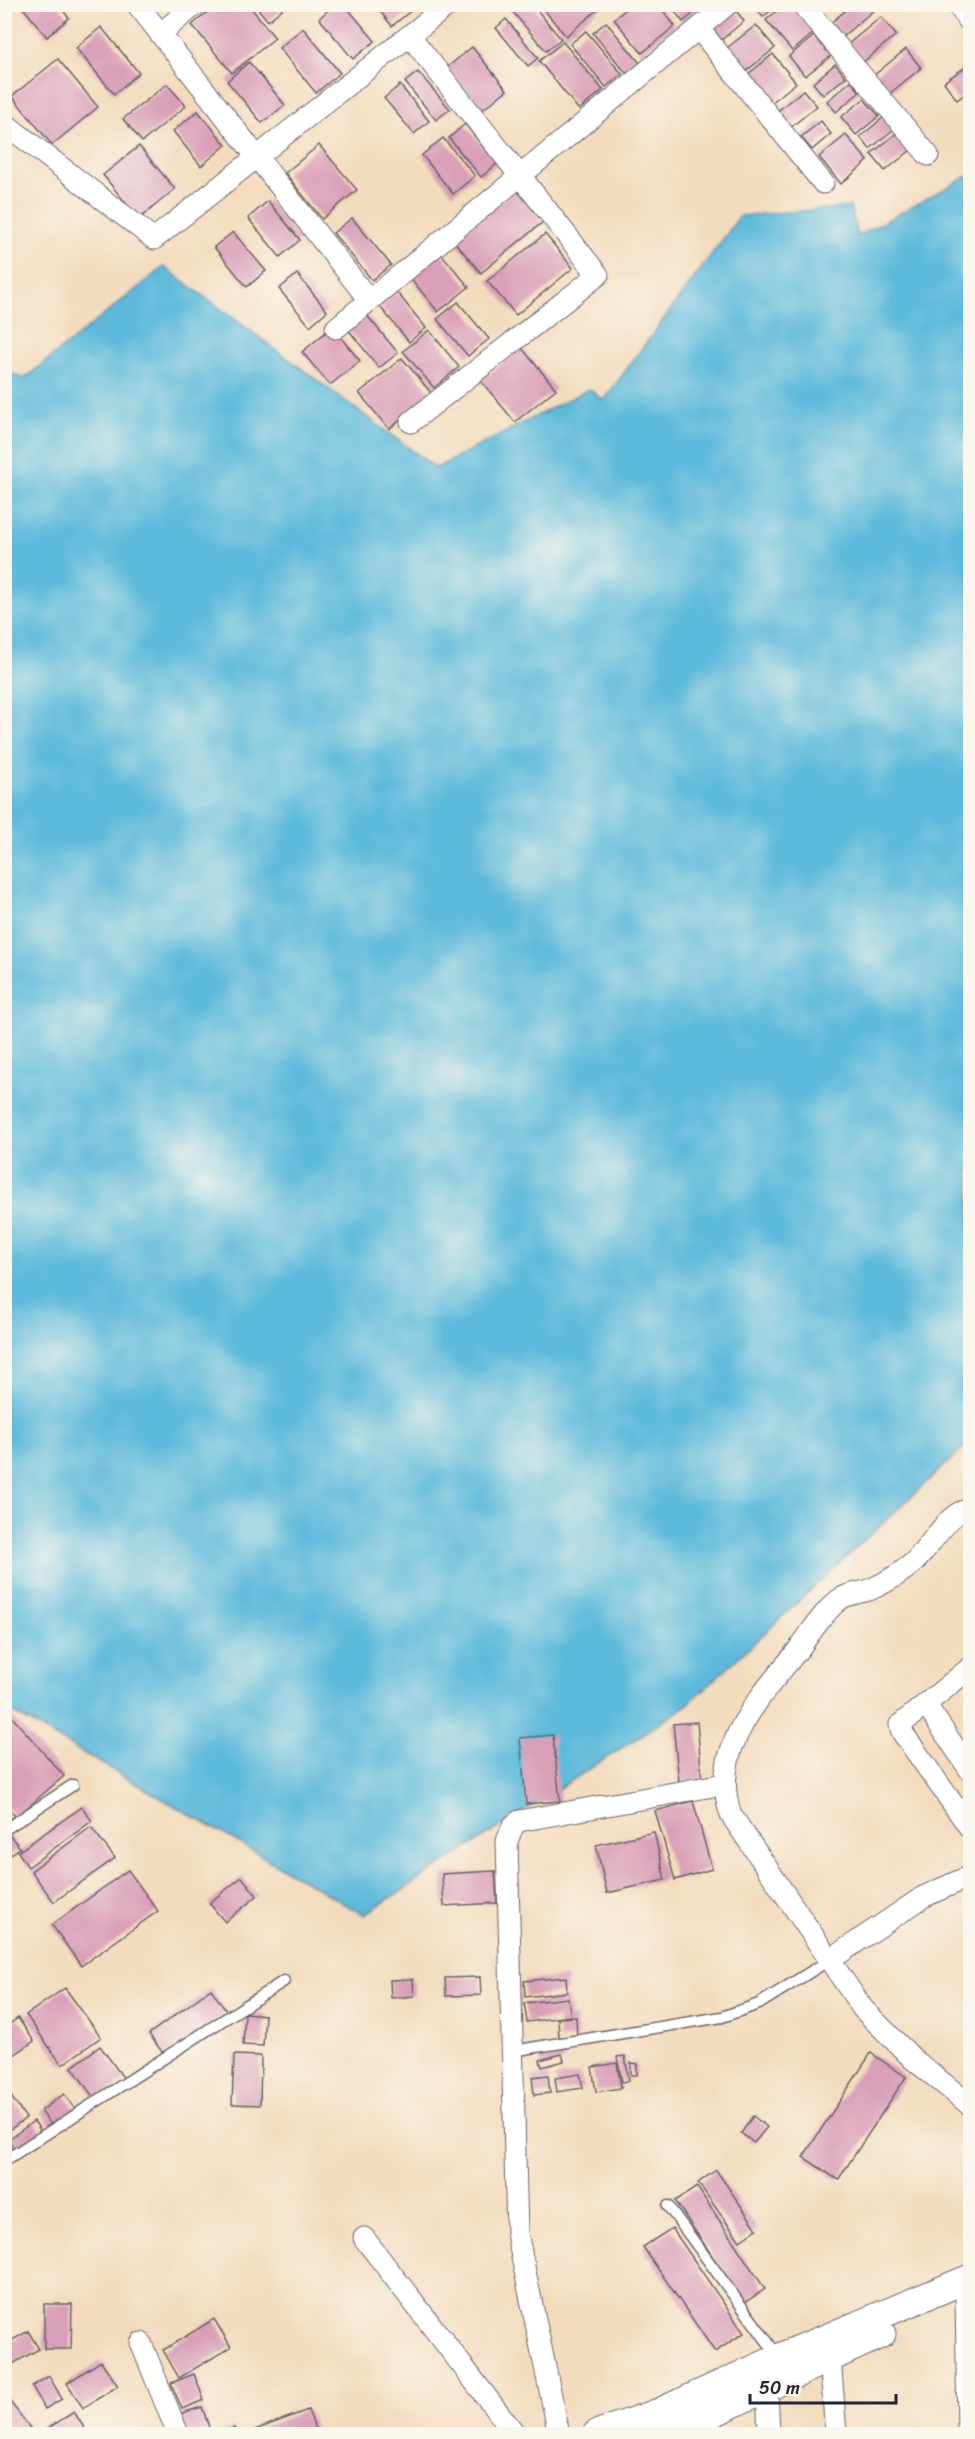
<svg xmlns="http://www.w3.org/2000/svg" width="975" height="2439" font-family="Sriracha,sans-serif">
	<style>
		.water { fill: #5dbadb; stroke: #406e8b; stroke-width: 1.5 }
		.building { fill: #d99fb7 }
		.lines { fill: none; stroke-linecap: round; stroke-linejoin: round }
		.service-casing { stroke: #6b6368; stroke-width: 13 }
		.minor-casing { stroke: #6b6368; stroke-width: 23 }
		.tertiary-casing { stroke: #6b6368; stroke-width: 29 }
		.service { stroke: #fff; stroke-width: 10 }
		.minor { stroke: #fff; stroke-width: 21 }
		.tertiary { stroke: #fff; stroke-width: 27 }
	</style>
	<rect width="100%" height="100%" fill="#fbf7ec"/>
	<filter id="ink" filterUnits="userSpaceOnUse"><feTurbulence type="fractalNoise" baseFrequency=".0167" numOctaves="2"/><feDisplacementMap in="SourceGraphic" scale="12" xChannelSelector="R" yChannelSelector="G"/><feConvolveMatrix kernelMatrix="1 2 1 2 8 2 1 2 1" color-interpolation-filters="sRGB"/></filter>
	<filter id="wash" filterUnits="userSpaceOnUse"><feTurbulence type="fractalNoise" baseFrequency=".008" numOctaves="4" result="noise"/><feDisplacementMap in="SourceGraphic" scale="24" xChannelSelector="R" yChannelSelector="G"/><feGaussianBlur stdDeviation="1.35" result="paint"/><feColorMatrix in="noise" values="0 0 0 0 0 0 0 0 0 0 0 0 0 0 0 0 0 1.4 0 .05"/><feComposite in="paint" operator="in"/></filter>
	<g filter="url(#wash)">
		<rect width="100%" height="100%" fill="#f3dbbd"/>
		<path class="water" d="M970,175V1442L685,1707L364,1915L5,1708L4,370L24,379L164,267L436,468L589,389L604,400L740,216L850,207L858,236Z"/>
		<g id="blocks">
			<g class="building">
				<path d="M20,4H58L69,18L47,37Z"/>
				<path d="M217,4H248L275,38L232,73L192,25Z"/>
				<path d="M254,4H288L268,21Z"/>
				<path d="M336,4H344L375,41L353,59L319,18Z"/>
				<path d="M517,4H532L561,39L546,51L511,10Z"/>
				<path d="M539,4H600L602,6L566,36Z"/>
				<path d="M632,4H658L675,26L642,53L614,19Z"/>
				<path d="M669,4H700L701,7L683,22Z"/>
				<path d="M752,4H779L763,17Z"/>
				<path d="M785,4H790L814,33L792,51L766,20Z"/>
				<path d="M853,4H869L874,10L838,40L827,26Z"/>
				<path d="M375,5H418L392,26Z"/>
				<path d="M732,6L744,21L720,41L708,26Z"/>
				<path d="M881,17L896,35L862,63L847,45Z"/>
				<path d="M506,19L538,58L528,66L496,28Z"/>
				<path d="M606,22L644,68L631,79L593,33Z"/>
				<path d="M756,25L775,48L746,71L727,48Z"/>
				<path d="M101,27L139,73L114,94L76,48Z"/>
				<path d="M303,28L340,73L316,93L279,48Z"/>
				<path d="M586,31L622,74L606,87L570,44Z"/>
				<path d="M814,36L831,56L805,76L789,56Z"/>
				<path d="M563,42L603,90L579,110L539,61Z"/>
				<path d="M472,47L507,90L481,111L445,69Z"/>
				<path d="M906,49L921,68L888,95L873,76Z"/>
				<path d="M773,54L796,83L766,107L742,79Z"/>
				<path d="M58,59L98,107L52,145L12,96Z"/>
				<path d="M249,62L285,105L262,123L227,81Z"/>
				<path d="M835,64L846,77L823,95L813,83Z"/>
				<path d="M970,64V90L957,100L944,82Z"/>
				<path d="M418,72L450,109L436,120L405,82Z"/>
				<path d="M851,81L860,92L836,112L827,101Z"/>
				<path d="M167,84L186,106L142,142L123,119Z"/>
				<path d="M400,85L429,121L414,134L384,98Z"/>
				<path d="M803,90L817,106L786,131L773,115Z"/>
				<path d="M864,99L879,116L856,135L841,117Z"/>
				<path d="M198,111L226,145L201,166L173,131Z"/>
				<path d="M885,116L895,128L870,149L860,137Z"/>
				<path d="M821,121L831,134L812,150L801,137Z"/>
				<path d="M465,124L497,164L481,177L449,138Z"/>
				<path d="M897,133L911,150L885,171L871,154Z"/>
				<path d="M846,135L868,161L841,184L819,157Z"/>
				<path d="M443,138L475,176L453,194L422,155Z"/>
				<path d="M319,145L357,190L322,219L285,173Z"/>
				<path d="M139,146L175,189L139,219L103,175Z"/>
				<path d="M516,189L543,222L481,273L453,240Z"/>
				<path d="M268,201L300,240L280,257L248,218Z"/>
				<path d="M352,218L391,265L372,280L333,233Z"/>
				<path d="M233,232L266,271L247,287L214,247Z"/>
				<path d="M545,234L573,268L516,315L487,281Z"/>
				<path d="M438,250L469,287L438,312L408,275Z"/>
				<path d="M297,274L327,311L310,326L279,289Z"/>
				<path d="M394,289L426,328L409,342L377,303Z"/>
				<path d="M458,302L489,339L468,356L437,319Z"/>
				<path d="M365,313L398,353L379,368L347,328Z"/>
				<path d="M332,327L360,361L330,385L302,352Z"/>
				<path d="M429,330L459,367L434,388L403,351Z"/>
				<path d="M521,347L556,389L515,422L481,381Z"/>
				<path d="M402,358L432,394L389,429L359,393Z"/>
				<path d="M4,1708L64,1776L16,1817L4,1803Z"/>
				<path d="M697,1722L702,1780L679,1782L673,1724Z"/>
				<path d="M553,1735L560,1801L526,1804L520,1738Z"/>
				<path d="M693,1801L712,1869L675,1880L655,1811Z"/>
				<path d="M82,1807L92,1821L28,1867L18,1852Z"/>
				<path d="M91,1827L115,1858L54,1902L31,1871Z"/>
				<path d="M654,1832L665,1880L607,1893L596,1845Z"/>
				<path d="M8,1833L20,1848L4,1859V1836Z"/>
				<path d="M128,1870L158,1911L81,1966L52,1925Z"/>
				<path d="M495,1871L497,1903L444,1906L442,1874Z"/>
				<path d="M242,1877L257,1896L225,1922L209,1903Z"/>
				<path d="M480,1977L481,1995L446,1996L445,1978Z"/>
				<path d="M566,1977L567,1992L525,1997L524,1981Z"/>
				<path d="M413,1979L414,1996L391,1998L390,1980Z"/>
				<path d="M65,1988L101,2037L62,2065L26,2015Z"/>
				<path d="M211,1989L227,2012L165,2056L149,2034Z"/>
				<path d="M568,1998L571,2016L527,2022L524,2003Z"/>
				<path d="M245,2013L265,2015L263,2046L243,2045Z"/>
				<path d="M576,2017L577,2039H559L558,2018Z"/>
				<path d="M18,2018L34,2041L4,2062V2028Z"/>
				<path d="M100,2046L125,2080L96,2101L72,2067Z"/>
				<path d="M871,2053L906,2077L838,2180L803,2157Z"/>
				<path d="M562,2054L564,2061L542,2067L540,2060Z"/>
				<path d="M234,2055L261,2056L260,2105L232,2104Z"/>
				<path d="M625,2056L629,2081L622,2082L617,2057Z"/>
				<path d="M617,2063L621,2088L596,2092L592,2067Z"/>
				<path d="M631,2063L637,2064V2075H631Z"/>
				<path d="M580,2074L583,2088L557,2092L555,2078Z"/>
				<path d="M548,2075L550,2093L534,2095L532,2077Z"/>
				<path d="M5,2088L26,2118L5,2133Z"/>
				<path d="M64,2094L77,2112L54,2129L41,2111Z"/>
				<path d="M753,2116L767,2127L754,2143L741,2133Z"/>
				<path d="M34,2121L42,2133L16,2151L8,2140Z"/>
				<path d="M716,2170L757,2229L740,2241L698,2183Z"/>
				<path d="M697,2187L765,2289L744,2303L675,2201Z"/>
				<path d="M672,2228L744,2333L715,2352L643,2247Z"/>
				<path d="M44,2304H72L71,2349H44Z"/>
				<path d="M214,2319L231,2347L179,2378L163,2350Z"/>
				<path d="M28,2331L39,2349L4,2369V2345Z"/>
				<path d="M101,2361L118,2386L83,2408L67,2383Z"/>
				<path d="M194,2374L204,2400L182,2409L171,2383Z"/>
				<path d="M49,2376L62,2399L45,2409L32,2386Z"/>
				<path d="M4,2394L30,2428L21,2434H4Z"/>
				<path d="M202,2407L210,2430L195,2434H183L176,2415Z"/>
				<path d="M308,2410L317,2434H244Z"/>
				<path d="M74,2412L88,2434H48L45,2430Z"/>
				<path d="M234,2428L236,2434H212Z"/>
			</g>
		</g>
	</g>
	<g filter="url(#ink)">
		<use href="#blocks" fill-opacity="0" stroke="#6b6368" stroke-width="1.5"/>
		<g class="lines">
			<defs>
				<g id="service">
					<path d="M4,1830L73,1785"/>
					<path d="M512,2051L722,2017L759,2004L831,1959"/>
					<path d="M4,2161L284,1981"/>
					<path d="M668,2206L778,2356"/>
				</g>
				<g id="minor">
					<path d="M137,4L369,300"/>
					<path d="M802,4L928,155"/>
					<path d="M957,4L970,22"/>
					<path d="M699,29L823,183"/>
					<path d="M160,34L196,4"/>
					<path d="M410,36L598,275L411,422"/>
					<path d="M4,123L154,239L449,4"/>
					<path d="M336,328L728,4"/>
					<path d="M970,1511C952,1505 927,1552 912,1564C900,1574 883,1584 869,1590C859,1593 846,1594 839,1600C823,1612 810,1634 798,1650C760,1697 708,1751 731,1815L863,2009L913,2059L970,2105"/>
					<path d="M970,1668L900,1725L902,1732L970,1828"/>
					<path d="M926,1705L970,1770"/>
					<path d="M831,1959L923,1897L970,1876"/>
					<path d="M364,2238L515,2434"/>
					<path d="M966,2295L968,2434"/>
					<path d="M141,2343L178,2434"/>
					<path d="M829,2344L836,2434"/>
					<path d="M767,2389L769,2434"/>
					<path d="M559,2434L517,2233L507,1841L513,1826L519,1821L724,1784"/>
				</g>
				<g id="tertiary">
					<path d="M596,2434L659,2412L780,2357L970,2278"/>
					<path d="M660,2434L703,2418L882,2334"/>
				</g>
			</defs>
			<use href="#service" class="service-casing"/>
			<use href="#minor" class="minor-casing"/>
			<use href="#tertiary" class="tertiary-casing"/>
			<use href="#service" class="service"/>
			<use href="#minor" class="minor"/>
			<use href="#tertiary" class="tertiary"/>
		</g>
	</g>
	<rect width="975" height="2439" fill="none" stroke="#fbf7ec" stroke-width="24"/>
	<path d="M750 2394v9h146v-9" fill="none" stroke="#22223b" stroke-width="3"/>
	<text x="759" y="2394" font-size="18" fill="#22223b" stroke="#fbf7ec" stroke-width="4.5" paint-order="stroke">50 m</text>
</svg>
